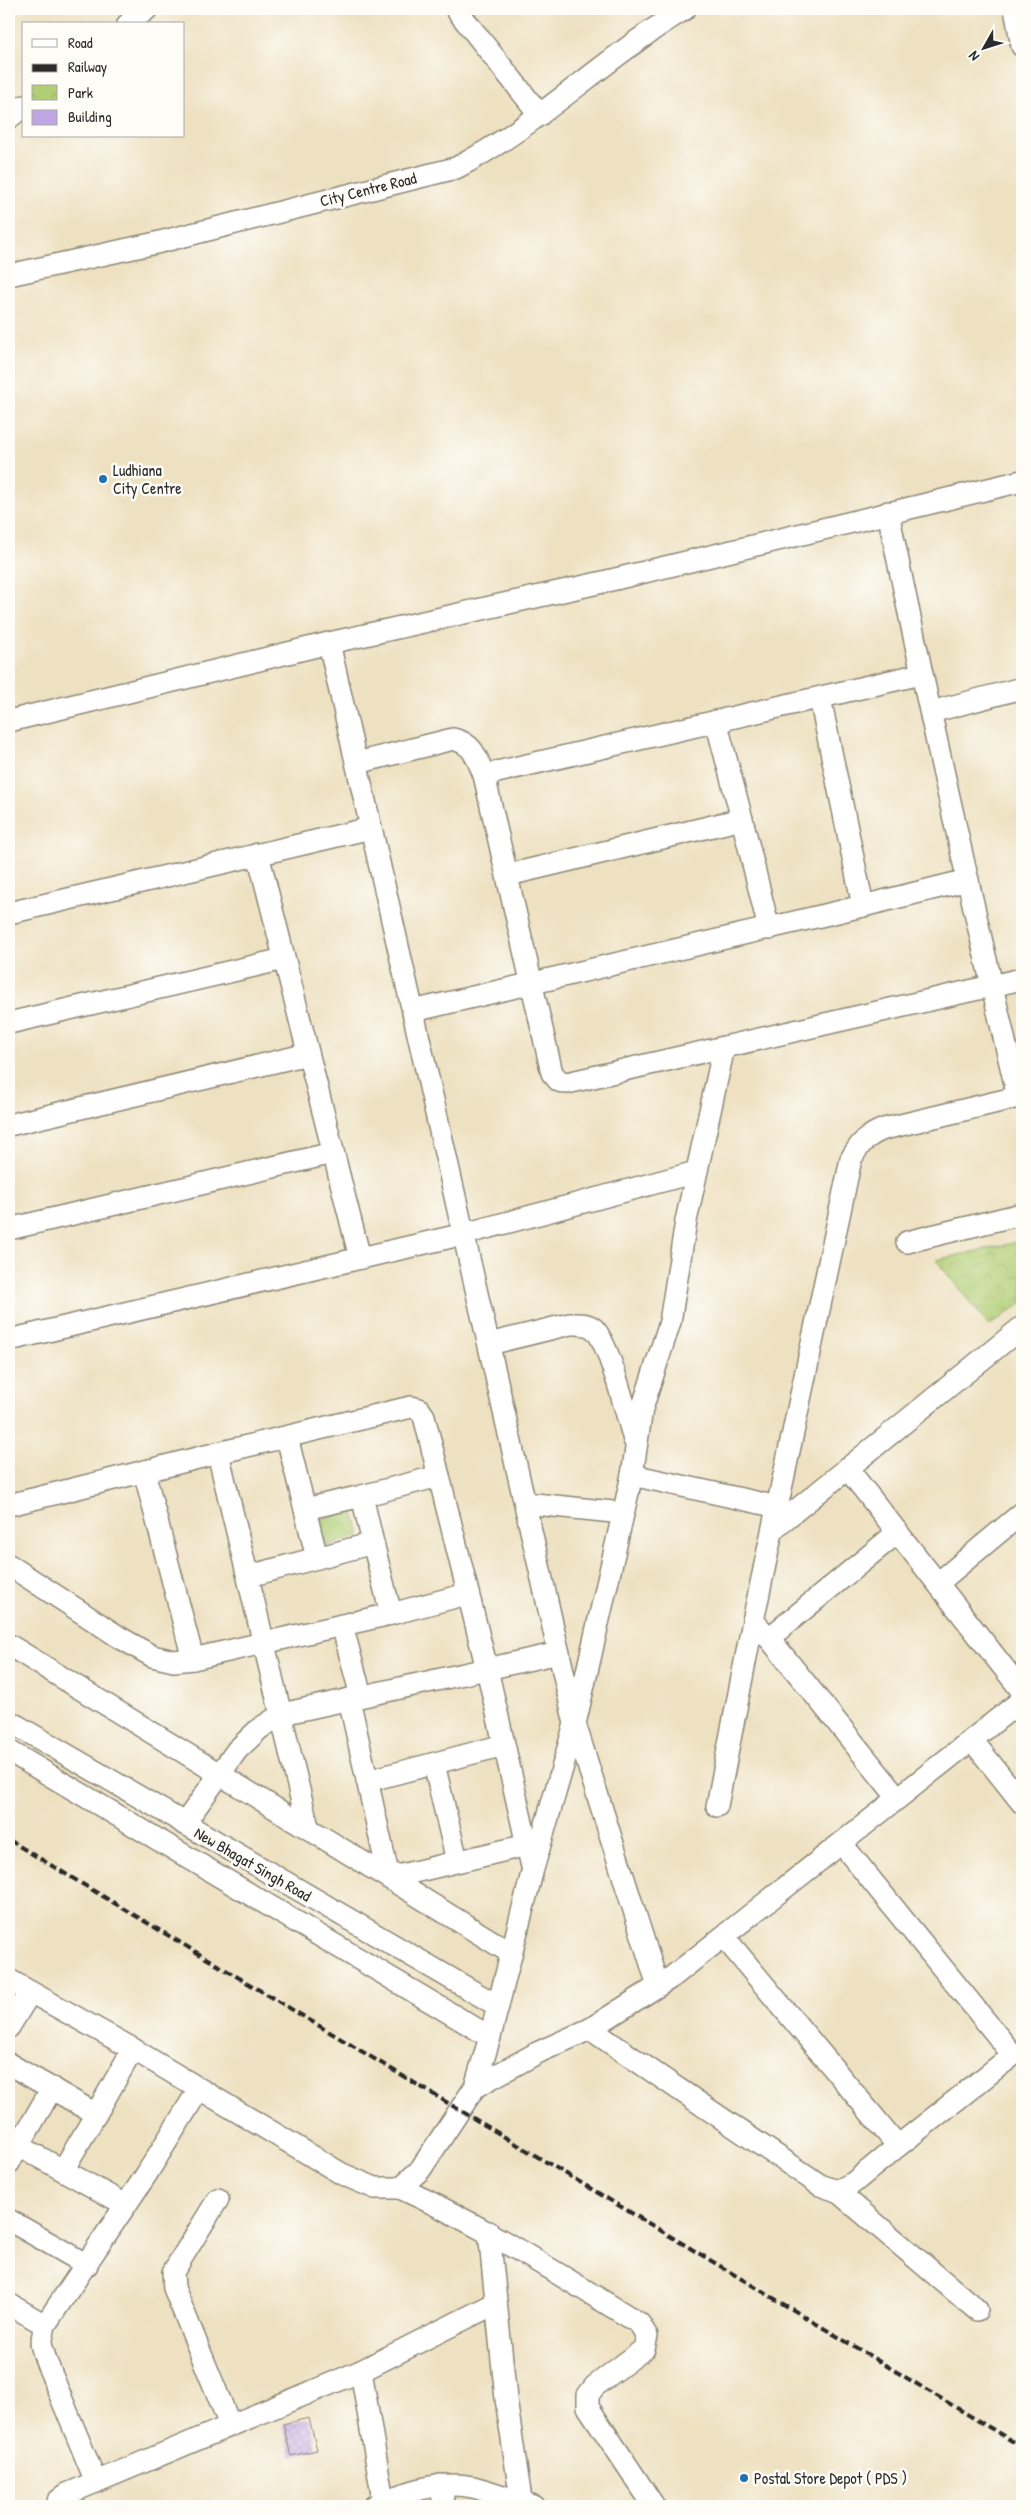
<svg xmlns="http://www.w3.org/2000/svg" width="1031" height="2515" font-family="'Patrick Hand',sans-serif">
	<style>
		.park { fill: url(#park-crowns); stroke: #6e7c50 }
		.building { fill: url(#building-cross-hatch) }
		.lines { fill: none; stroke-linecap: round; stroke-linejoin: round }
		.minor-casing { stroke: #8c8676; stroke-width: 24 }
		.minor { stroke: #fff; stroke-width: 21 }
		.rail { stroke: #2b2b2b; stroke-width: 4; stroke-dasharray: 8 4; stroke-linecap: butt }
		.poi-dot { fill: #1f6fb2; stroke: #fdfcf7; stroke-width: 2 }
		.labels { text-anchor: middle; stroke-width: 5; stroke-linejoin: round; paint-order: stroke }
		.street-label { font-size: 16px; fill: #2b2b2b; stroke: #fdfcf7 }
		.poi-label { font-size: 16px; fill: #2b2b2b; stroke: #fdfcf7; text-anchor: start }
	</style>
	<defs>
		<pattern id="park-crowns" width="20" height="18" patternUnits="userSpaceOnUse" patternTransform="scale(1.25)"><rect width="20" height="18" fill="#b1ce74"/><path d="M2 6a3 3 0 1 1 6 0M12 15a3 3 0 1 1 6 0" fill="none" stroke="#98b165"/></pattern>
		<pattern id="building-cross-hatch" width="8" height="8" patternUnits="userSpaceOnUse" patternTransform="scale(1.25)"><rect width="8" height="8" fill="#c0a5e3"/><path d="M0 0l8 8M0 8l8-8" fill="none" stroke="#9c87b8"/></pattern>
	</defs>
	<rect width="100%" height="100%" fill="#fdfcf7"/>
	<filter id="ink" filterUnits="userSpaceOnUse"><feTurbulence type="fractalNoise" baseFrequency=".02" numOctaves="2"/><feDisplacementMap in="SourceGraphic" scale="10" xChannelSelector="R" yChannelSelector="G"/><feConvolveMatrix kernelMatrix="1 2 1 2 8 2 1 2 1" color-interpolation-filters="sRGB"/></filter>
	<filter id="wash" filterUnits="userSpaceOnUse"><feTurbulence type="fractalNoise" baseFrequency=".0096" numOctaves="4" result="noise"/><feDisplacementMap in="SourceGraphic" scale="20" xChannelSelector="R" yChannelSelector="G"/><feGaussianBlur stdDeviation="1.12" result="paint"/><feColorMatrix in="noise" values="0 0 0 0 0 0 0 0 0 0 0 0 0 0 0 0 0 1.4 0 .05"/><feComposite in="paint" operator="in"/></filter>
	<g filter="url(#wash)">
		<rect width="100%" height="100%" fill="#eee1c1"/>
		<g class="park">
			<path d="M1022,1241V1303L989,1326L936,1260Z"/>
			<path d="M353,1510L361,1536L326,1546L318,1520Z"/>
		</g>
		<g id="blocks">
			<path class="building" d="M309,2418L317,2450L291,2456L283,2424Z"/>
		</g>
	</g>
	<g filter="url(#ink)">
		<use href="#blocks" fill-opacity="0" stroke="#8c8676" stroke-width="1"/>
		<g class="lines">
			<defs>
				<g id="minor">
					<path d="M456,9L540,115"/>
					<path d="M1015,9L1022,46"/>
					<path d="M128,24L147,9"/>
					<path d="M9,118L24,106"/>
					<path d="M9,275L156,243L456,168C539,125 605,57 685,9"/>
					<path d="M888,512C928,708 972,902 1018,1097L1022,1096"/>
					<path d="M329,643L603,582L1022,481"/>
					<path d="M820,698L863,906"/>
					<path d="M931,712L1022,688"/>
					<path d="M9,721L329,643L575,1724L533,1869L490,2037L475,2087L420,2170L400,2188H375L342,2174L133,2049L9,1980"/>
					<path d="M357,763L453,739C474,744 476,757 484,775L921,674"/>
					<path d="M484,775L552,1073L559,1081L567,1083L1022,979"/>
					<path d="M742,819L769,929"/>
					<path d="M258,854L360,1258"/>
					<path d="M508,875L742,819L716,721"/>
					<path d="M9,913L371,828"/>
					<path d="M413,1011L863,906L968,880"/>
					<path d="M9,1023L284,959"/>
					<path d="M9,1125L308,1054"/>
					<path d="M9,1229L333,1153"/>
					<path d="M907,1242L1022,1214"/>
					<path d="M9,1340L464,1234L696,1172"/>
					<path d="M489,1344L570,1324C578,1324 586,1323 593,1328C608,1339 628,1419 634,1440"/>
					<path d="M847,1468L1022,1691"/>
					<path d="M144,1471L193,1659"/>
					<path d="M632,1475L642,1409L670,1322L686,1221L724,1047"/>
					<path d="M362,1496L439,1476"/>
					<path d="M525,1503L623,1513"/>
					<path d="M9,1505L218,1453"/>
					<path d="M305,1509L362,1496L373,1543"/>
					<path d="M773,1529L1022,1327"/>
					<path d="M317,1558L373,1543L391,1614"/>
					<path d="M9,1565L119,1637L152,1656L174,1661L193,1659L391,1614L467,1594"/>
					<path d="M249,1576L317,1558L287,1437"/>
					<path d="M938,1583L1022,1513"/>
					<path d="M753,1621L769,1638L898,1798"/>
					<path d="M342,1625L361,1696"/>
					<path d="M769,1638L898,1532"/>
					<path d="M9,1645L511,1953"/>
					<path d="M349,1699L389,1878L527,1845"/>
					<path d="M9,1721L498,2006"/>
					<path d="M972,1740L1022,1803"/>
					<path d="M9,1751L490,2037"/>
					<path d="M434,1764L457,1861"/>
					<path d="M367,1781L504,1745"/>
					<path d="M717,1806L753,1621L851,1159C860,1143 868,1135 884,1129L1018,1097"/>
					<path d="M184,1824L237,1750L259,1729L282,1714L559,1653"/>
					<path d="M308,1827L218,1453L411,1407L419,1409L424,1416L487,1669L532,1867"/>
					<path d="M842,1844L1013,2055L898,2146"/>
					<path d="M658,1986L575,1724L632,1475L778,1507"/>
					<path d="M9,2027L30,1993"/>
					<path d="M590,2029L820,2185L837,2191L853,2183L898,2146L724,1937"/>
					<path d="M9,2064L96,2114L133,2049"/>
					<path d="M475,2087L539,2052L590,2029L672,1977L1022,1700"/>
					<path d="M19,2146L126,2205"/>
					<path d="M9,2163L52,2088"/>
					<path d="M63,2170L96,2114"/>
					<path d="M400,2188C484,2226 561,2276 639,2323L647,2336L644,2349L595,2386L588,2395V2407L654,2506"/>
					<path d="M837,2191L977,2310"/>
					<path d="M218,2199L173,2272L174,2288L230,2425"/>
					<path d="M9,2220L87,2265"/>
					<path d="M489,2232L506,2399L522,2506"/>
					<path d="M9,2304L45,2325L41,2344L46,2361L96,2482"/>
					<path d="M45,2325L146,2175L199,2089"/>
					<path d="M361,2371L384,2506"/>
					<path d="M441,2485L444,2506"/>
					<path d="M57,2506L58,2501L67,2494L361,2371L496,2303"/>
					<path d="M374,2506C406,2492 438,2480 473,2487C493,2492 513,2500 533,2506"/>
				</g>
			</defs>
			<use href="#minor" class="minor-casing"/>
			<use href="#minor" class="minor"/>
			<path class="rail" d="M9,1840L1022,2447"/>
		</g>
	</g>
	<g class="poi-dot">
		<circle cx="103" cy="479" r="5"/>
		<circle cx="744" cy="2478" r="5"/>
	</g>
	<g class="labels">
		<g class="street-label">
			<text transform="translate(368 189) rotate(-14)" y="6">City Centre Road</text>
			<text transform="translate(253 1864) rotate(30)" y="6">New Bhagat Singh Road</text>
		</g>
		<g class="poi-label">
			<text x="113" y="476">Ludhiana<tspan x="113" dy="18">City Centre</tspan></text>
			<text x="754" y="2484">Postal Store Depot ( PDS )</text>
		</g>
	</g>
	<rect width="1031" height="2515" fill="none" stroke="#fdfcf7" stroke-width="30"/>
	<rect x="22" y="22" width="162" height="115" fill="#fdfcf7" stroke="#a9a8a5"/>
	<rect x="32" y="39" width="25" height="8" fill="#ffffff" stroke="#a9a8a5"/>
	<text x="68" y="48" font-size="15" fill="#2b2b2b">Road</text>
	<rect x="32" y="64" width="25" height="8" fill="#2b2b2b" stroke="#a9a8a5"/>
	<text x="68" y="72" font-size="15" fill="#2b2b2b">Railway</text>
	<rect x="32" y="85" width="25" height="15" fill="url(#park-crowns)" stroke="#a9a8a5"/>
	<text x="68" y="98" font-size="15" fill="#2b2b2b">Park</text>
	<rect x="32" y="110" width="25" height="15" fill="#c0a5e3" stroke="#a9a8a5"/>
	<text x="68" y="122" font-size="15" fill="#2b2b2b">Building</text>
	<g transform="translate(984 48) rotate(231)" stroke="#fdfcf7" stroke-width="4" paint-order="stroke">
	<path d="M0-4L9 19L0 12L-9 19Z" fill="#2b2b2b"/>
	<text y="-8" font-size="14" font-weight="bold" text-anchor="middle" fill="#2b2b2b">N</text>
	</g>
</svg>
